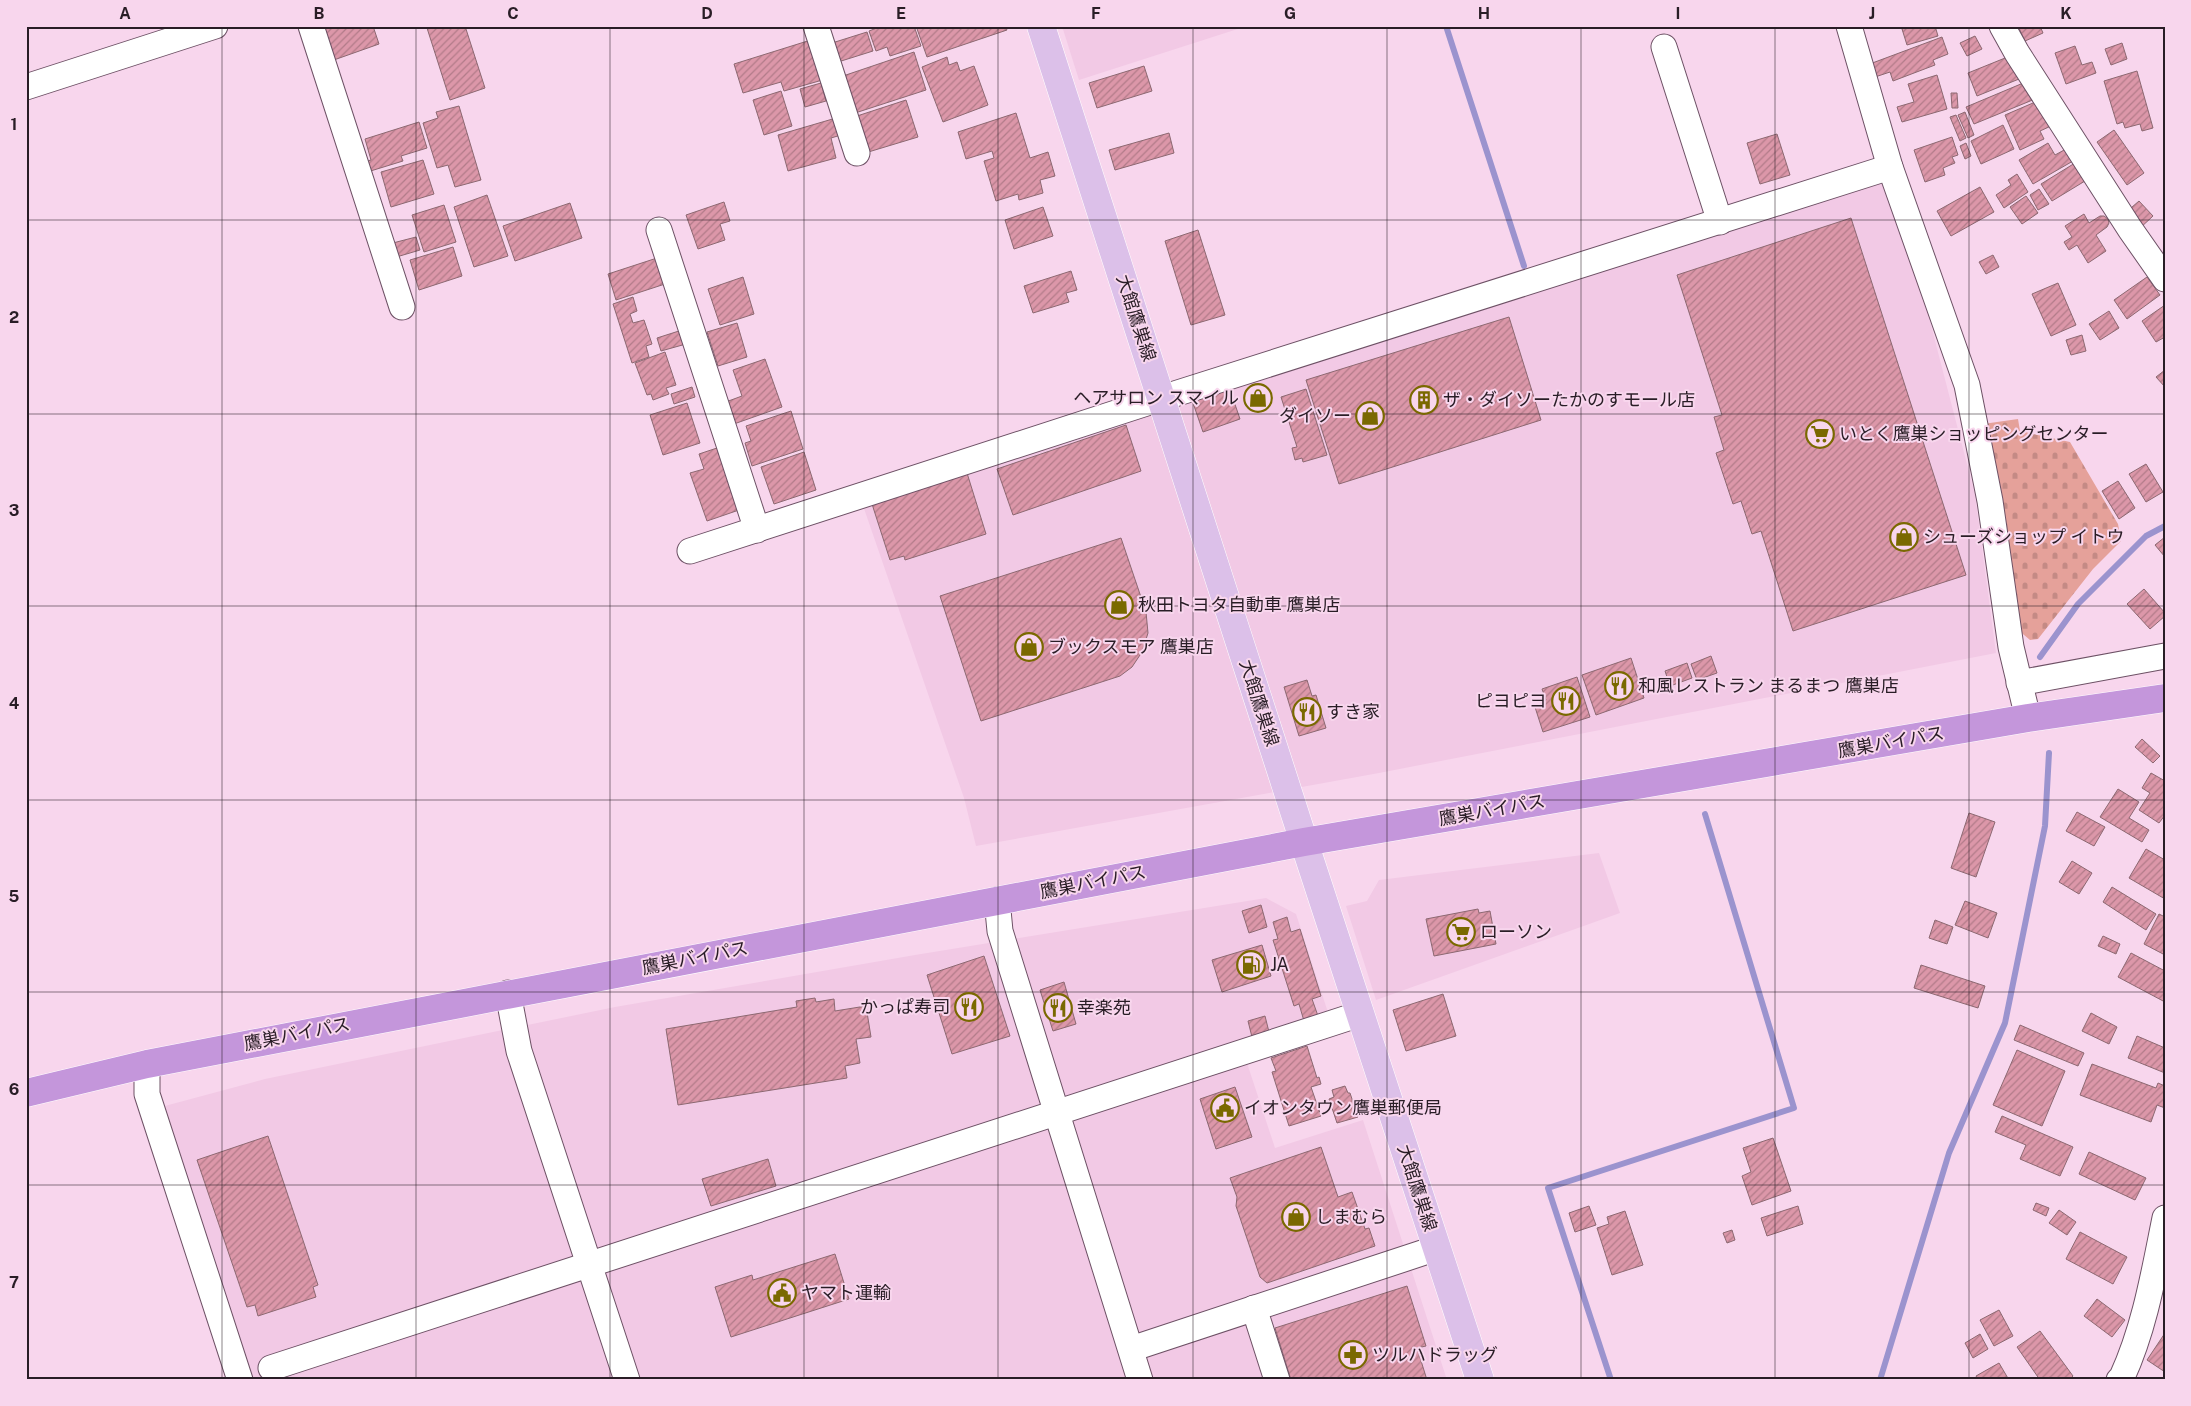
<svg xmlns="http://www.w3.org/2000/svg" width="2191" height="1406" font-family="'Public Sans','Noto Sans JP',sans-serif">
	<style>
		.built { fill: #f2c9e5 }
		.cemetery { fill: url(#cemetery-stones) }
		.lines { fill: none; stroke-linecap: round; stroke-linejoin: round }
		.stream { stroke: #9b93ce; stroke-width: 6 }
		.building { fill: url(#building-hatch); stroke: #8c6871 }
		.minor-casing { stroke: #6d5165; stroke-width: 27 }
		.major-casing { stroke: #fff; stroke-width: 29 }
		.highway-casing { stroke: #fff; stroke-width: 29 }
		.minor { stroke: #fff; stroke-width: 25 }
		.major { stroke: #dcc0e9; stroke-width: 28 }
		.highway { stroke: #c496db; stroke-width: 28 }
		.grid { fill: none; stroke: #291d26; stroke-width: 1; stroke-opacity: 0.55 }
		.labels { text-anchor: middle; stroke-width: 4; stroke-linejoin: round; paint-order: stroke }
		.street-label { font-size: 18px; fill: #291d26; stroke: #f8d6ed }
		.poi-label { font-size: 18px; fill: #291d26; stroke: #f8d6ed; text-anchor: start }
		.neatline { fill: none; stroke: #291d26; stroke-width: 2 }
		.grid-label { font-size: 16px; text-anchor: middle; font-weight: bold; fill: #291d26 }
	</style>
	<defs>
		<pattern id="cemetery-stones" width="16" height="16" patternUnits="userSpaceOnUse" patternTransform="scale(1.25)"><rect width="16" height="16" fill="#e5a19a"/><path d="M2 7V4a2 2 0 0 1 4 0v3zM10 15v-3a2 2 0 0 1 4 0v3z" fill="#c48a85"/></pattern>
		<pattern id="building-hatch" width="6" height="6" patternUnits="userSpaceOnUse" patternTransform="scale(1.25)"><rect width="6" height="6" fill="#dc97a9"/><path d="M-1 1l2-2M0 6l6-6M5 7l2-2" fill="none" stroke="#b27b89"/></pattern>
	</defs>
	<rect width="100%" height="100%" fill="#f8d6ed"/>
	<g class="built">
		<path d="M1062,26H1247L1079,80Z"/>
		<path d="M1890,167L1975,495L1996,653L1379,773L976,846L964,798L860,497Z"/>
		<path d="M1599,853L1620,913L1376,1000L1346,906L1367,901L1379,880Z"/>
		<path d="M1266,898L1296,914L1334,1031L1246,1060L1275,1148L1363,1120L1447,1380H249L161,1107L265,1079L615,1007L915,955Z"/>
	</g>
	<path class="cemetery" d="M2018,419L2020,431L2070,442L2118,524L2121,541L2093,569L2038,639L2030,640L2017,629L1983,424Z"/>
	<g class="lines">
		<g class="stream">
			<path d="M1446,26L1524,266"/>
			<path d="M2040,657L2078,604L2146,536L2165,526"/>
			<path d="M1611,1380L1548,1188L1794,1108L1705,814"/>
			<path d="M1880,1380L1949,1153L2005,1023L2045,826L2049,753"/>
		</g>
	</g>
	<g class="building">
		<path d="M320,26H373L379,44L331,61Z"/>
		<path d="M432,26H465L485,88L450,100L427,28Z"/>
		<path d="M882,26H914L921,46L890,56L887,47L876,51L869,31Z"/>
		<path d="M916,26H1005L1007,30L927,57Z"/>
		<path d="M1910,26H1935L1938,36L1907,45L1902,29Z"/>
		<path d="M2018,26H2040L2043,33L2025,41Z"/>
		<path d="M867,32L873,51L838,62L832,43Z"/>
		<path d="M1975,36L1982,49L1967,56L1960,43Z"/>
		<path d="M1942,37L1948,54L1933,60L1935,65L1893,81L1890,72L1872,78L1867,65Z"/>
		<path d="M814,39L826,79L784,91L781,82L743,93L734,64Z"/>
		<path d="M2122,43L2127,59L2111,65L2105,49Z"/>
		<path d="M2075,46L2082,65L2092,62L2096,73L2066,84L2055,53Z"/>
		<path d="M914,52L926,90L852,114L840,77Z"/>
		<path d="M2010,56L2019,79L1977,96L1968,73Z"/>
		<path d="M947,57L949,65L957,62L960,71L974,66L988,105L943,122L922,67Z"/>
		<path d="M1144,66L1152,91L1097,108L1089,83Z"/>
		<path d="M2137,71L2153,128L2142,131L2140,124L2125,128L2123,122L2117,124L2104,81Z"/>
		<path d="M1937,75L1947,109L1902,122L1897,107L1914,102L1908,84Z"/>
		<path d="M2028,81L2035,99L1974,124L1966,107Z"/>
		<path d="M821,83L826,101L805,107L800,89Z"/>
		<path d="M781,91L792,126L764,135L753,100Z"/>
		<path d="M1951,93H1957L1958,108H1952Z"/>
		<path d="M906,100L918,137L865,153L854,117Z"/>
		<path d="M2040,100L2051,126L2040,131L2044,139L2020,150L2005,115Z"/>
		<path d="M459,106L481,180L455,187L448,165L437,168L423,123L438,118L436,112Z"/>
		<path d="M1965,112L1974,135L1968,138L1958,115Z"/>
		<path d="M1016,113L1030,158L1048,152L1055,176L1040,180L1043,193L1019,200L1018,194L996,201L984,161L994,158L992,151L966,159L958,132Z"/>
		<path d="M1956,115L1966,138L1960,141L1950,117Z"/>
		<path d="M836,118L841,135L831,138L836,158L788,171L778,135Z"/>
		<path d="M419,122L427,148L401,156L403,161L364,173L361,163L371,160L365,139Z"/>
		<path d="M2003,125L2014,149L1981,164L1971,141Z"/>
		<path d="M2114,130L2144,173L2127,185L2097,142Z"/>
		<path d="M1169,133L1174,153L1115,170L1109,150Z"/>
		<path d="M1777,134L1790,175L1760,184L1747,143Z"/>
		<path d="M1952,137L1958,155L1952,157L1955,163L1943,168L1945,175L1925,182L1914,150Z"/>
		<path d="M1966,143L1971,156L1965,159L1960,146Z"/>
		<path d="M2048,143L2055,155L2066,149L2073,161L2033,184L2019,160Z"/>
		<path d="M423,160L434,194L391,207L381,172Z"/>
		<path d="M2075,163L2085,181L2052,201L2041,184Z"/>
		<path d="M2017,174L2028,192L2004,208L1996,195L2011,185L2008,180Z"/>
		<path d="M1980,187L1994,212L1951,236L1937,211Z"/>
		<path d="M2039,189L2049,204L2038,210L2030,195Z"/>
		<path d="M487,195L508,256L474,267L454,207Z"/>
		<path d="M2026,196L2038,213L2022,224L2010,207Z"/>
		<path d="M2139,201L2153,216L2139,229L2124,214Z"/>
		<path d="M724,202L730,221L720,224L725,240L698,249L686,215Z"/>
		<path d="M570,203L582,238L515,261L503,226Z"/>
		<path d="M444,205L456,242L424,252L412,215Z"/>
		<path d="M1043,207L1053,236L1014,249L1005,220Z"/>
		<path d="M2084,214L2089,223L2100,216H2104L2108,219L2109,223L2107,227L2096,235L2106,251L2088,263L2077,245L2069,250L2064,242L2072,237L2065,226Z"/>
		<path d="M1851,218L1966,575L1793,631L1761,531L1752,534L1741,501L1733,504L1716,453L1724,450L1714,417L1722,415L1677,275Z"/>
		<path d="M1198,230L1225,315L1191,325L1165,241Z"/>
		<path d="M416,237L420,250L393,258L389,244Z"/>
		<path d="M453,247L462,276L419,290L410,260Z"/>
		<path d="M1993,255L1999,267L1986,274L1979,262Z"/>
		<path d="M657,258L665,284L616,300L608,274Z"/>
		<path d="M1071,271L1077,290L1066,293L1069,302L1033,313L1024,286Z"/>
		<path d="M743,277L754,314L720,325L708,289Z"/>
		<path d="M2147,277L2160,295L2127,319L2114,300Z"/>
		<path d="M2058,283L2076,325L2051,336L2032,294Z"/>
		<path d="M633,297L637,311L630,314L633,323L644,320L652,344L646,346L649,357L632,363L613,304Z"/>
		<path d="M2165,305V337L2156,342L2142,321Z"/>
		<path d="M2109,311L2119,328L2100,340L2089,324Z"/>
		<path d="M1509,317L1541,420L1339,484L1306,380Z"/>
		<path d="M737,323L747,357L718,366L707,332Z"/>
		<path d="M682,330L686,344L661,351L657,338Z"/>
		<path d="M2082,335L2086,351L2071,355L2066,340Z"/>
		<path d="M665,352L676,385L666,388L669,394L653,400L651,394L647,395L635,363Z"/>
		<path d="M765,359L782,407L731,425L723,403L742,396L733,370Z"/>
		<path d="M2165,370V387L2156,377Z"/>
		<path d="M692,387L695,397L674,404L671,394Z"/>
		<path d="M1229,387L1240,419L1203,432L1192,400Z"/>
		<path d="M1306,389L1327,455L1303,462L1302,458L1295,460L1292,448L1297,447L1281,397Z"/>
		<path d="M687,403L700,443L663,455L650,415Z"/>
		<path d="M791,411L803,449L752,466L745,443L751,441L746,426Z"/>
		<path d="M1126,425L1141,471L1013,515L997,469Z"/>
		<path d="M717,448L739,510L707,521L690,473L704,469L699,454Z"/>
		<path d="M804,452L816,490L774,504L761,467Z"/>
		<path d="M2146,464L2163,492L2146,502L2129,474Z"/>
		<path d="M967,473L986,534L905,560L904,556L890,560L872,504Z"/>
		<path d="M2118,481L2135,508L2119,519L2102,491Z"/>
		<path d="M2165,537V557L2155,545Z"/>
		<path d="M1121,538L1146,612L1148,633L1142,652L1132,667L1120,676L981,721L940,596Z"/>
		<path d="M2144,589L2165,613V616L2150,629L2127,604Z"/>
		<path d="M1711,656L1717,673L1697,680L1691,664Z"/>
		<path d="M1631,658L1644,698L1596,715L1582,675Z"/>
		<path d="M1687,663L1692,678L1670,686L1665,671Z"/>
		<path d="M1577,677L1590,717L1543,732L1534,704L1546,700L1542,689Z"/>
		<path d="M1307,680L1312,696L1316,695L1326,728L1299,736L1284,687Z"/>
		<path d="M2142,739L2160,756L2153,763L2135,747Z"/>
		<path d="M2151,773L2165,781V815L2159,823L2139,810L2150,793L2142,788Z"/>
		<path d="M2118,789L2139,802L2129,818L2149,830L2142,842L2100,817Z"/>
		<path d="M2077,812L2105,827L2094,846L2066,831Z"/>
		<path d="M1969,813L1995,822L1976,877L1951,868Z"/>
		<path d="M2146,849L2165,860V899L2129,878Z"/>
		<path d="M2072,861L2092,873L2079,894L2059,882Z"/>
		<path d="M2112,887L2156,914L2146,930L2103,902Z"/>
		<path d="M1965,901L1997,913L1988,938L1955,925Z"/>
		<path d="M1261,905L1267,927L1249,933L1242,911Z"/>
		<path d="M1478,909L1479,913L1490,911L1496,944L1434,956L1426,919Z"/>
		<path d="M2159,914L2165,917V955L2144,944Z"/>
		<path d="M1287,917L1291,932L1300,929L1321,996L1312,999L1318,1016L1304,1021L1299,1004L1294,1006L1273,940L1278,939L1273,922Z"/>
		<path d="M1935,920L1953,927L1947,944L1929,938Z"/>
		<path d="M2103,936L2120,944L2116,954L2098,946Z"/>
		<path d="M1262,945L1271,976L1222,992L1212,960Z"/>
		<path d="M2131,953L2165,971V1002L2118,977Z"/>
		<path d="M984,956L1010,1036L952,1054L927,975Z"/>
		<path d="M1921,965L1985,986L1978,1008L1914,988Z"/>
		<path d="M1064,982L1076,1024L1053,1031L1040,990Z"/>
		<path d="M1443,994L1456,1036L1406,1051L1393,1010Z"/>
		<path d="M815,998L816,1002L834,999L835,1011L866,1006L871,1037L856,1039L860,1063L845,1066L847,1078L678,1105L666,1029L797,1007L796,1001Z"/>
		<path d="M2091,1013L2117,1027L2109,1044L2082,1031Z"/>
		<path d="M1265,1016L1269,1032L1252,1037L1248,1021Z"/>
		<path d="M2020,1025L2084,1053L2078,1066L2014,1040Z"/>
		<path d="M2137,1036L2165,1048V1073L2128,1058Z"/>
		<path d="M1307,1046L1317,1078L1319,1077L1321,1084L1311,1087L1321,1116L1289,1126L1272,1072L1276,1071L1271,1058Z"/>
		<path d="M2017,1050L2065,1071L2042,1126L1993,1105Z"/>
		<path d="M2092,1064L2156,1088L2158,1083L2165,1086V1108L2157,1105L2151,1122L2080,1095Z"/>
		<path d="M1345,1086L1348,1093H1350L1358,1117L1337,1123L1329,1099L1334,1097L1332,1090Z"/>
		<path d="M1235,1087L1252,1137L1216,1149L1200,1099Z"/>
		<path d="M2002,1116L2073,1147L2060,1176L2020,1159L2026,1145L1995,1132Z"/>
		<path d="M268,1136L318,1285L313,1287L316,1297L258,1316L255,1305L247,1307L197,1160Z"/>
		<path d="M1773,1138L1791,1191L1752,1205L1742,1176L1751,1172L1743,1148Z"/>
		<path d="M1321,1147L1338,1197L1352,1192L1365,1229L1369,1228L1375,1246L1267,1283L1260,1277L1236,1206L1237,1197L1230,1178Z"/>
		<path d="M2089,1152L2146,1178L2135,1200L2079,1174Z"/>
		<path d="M768,1159L776,1186L711,1206L702,1179Z"/>
		<path d="M2036,1203L2049,1208L2046,1216L2033,1210Z"/>
		<path d="M1589,1206L1596,1225L1575,1232L1569,1213Z"/>
		<path d="M1798,1206L1803,1224L1767,1236L1761,1218Z"/>
		<path d="M2059,1210L2076,1222L2067,1235L2049,1223Z"/>
		<path d="M1625,1211L1643,1265L1612,1275L1597,1228L1609,1224L1607,1217Z"/>
		<path d="M1732,1230L1735,1240L1727,1243L1723,1233Z"/>
		<path d="M2080,1232L2127,1257L2113,1284L2066,1259Z"/>
		<path d="M835,1254L849,1299L731,1337L715,1287L752,1275L753,1280Z"/>
		<path d="M1407,1286L1426,1346L1417,1348L1427,1380H1291L1275,1328Z"/>
		<path d="M2097,1299L2125,1320L2112,1337L2084,1316Z"/>
		<path d="M1999,1310L2013,1336L1994,1346L1980,1320Z"/>
		<path d="M2040,1331L2073,1376L2069,1380H2052L2050,1377L2046,1380H2040L2017,1347Z"/>
		<path d="M2165,1333V1372L2147,1360Z"/>
		<path d="M1980,1334L1988,1349L1973,1358L1965,1343Z"/>
		<path d="M1999,1363L2009,1380H1978L1976,1376Z"/>
	</g>
	<g class="lines">
		<defs>
			<g id="minor">
				<path d="M311,26L402,307"/>
				<path d="M816,26L857,153"/>
				<path d="M1849,26L1890,167L1967,385L1990,501L2011,647L2028,718"/>
				<path d="M2002,26L2017,53L2130,229L2165,279"/>
				<path d="M1664,47L1720,222"/>
				<path d="M26,87L215,26"/>
				<path d="M659,230L757,530"/>
				<path d="M690,551L1162,398L1890,167"/>
				<path d="M2019,683L2165,656"/>
				<path d="M997,900L1000,931L1140,1380"/>
				<path d="M508,993L519,1051L627,1380"/>
				<path d="M147,1064V1094L240,1380"/>
				<path d="M1254,1308L1277,1380"/>
				<path d="M1131,1349L1437,1248"/>
				<path d="M271,1368L1360,1014"/>
				<path d="M2119,1380L2122,1377C2145,1327 2154,1272 2165,1218"/>
			</g>
			<path id="major" d="M1041,26L1304,842L1480,1380"/>
			<path id="highway" d="M26,1093L147,1064L1304,842L2028,718L2165,698"/>
		</defs>
		<use href="#minor" class="minor-casing"/>
		<use href="#major" class="major-casing"/>
		<use href="#highway" class="highway-casing"/>
		<use href="#minor" class="minor"/>
		<use href="#major" class="major"/>
		<use href="#highway" class="highway"/>
	</g>
	<path class="grid" d="M222,26V1380M416,26V1380M610,26V1380M804,26V1380M998,26V1380M1193,26V1380M1387,26V1380M1581,26V1380M1775,26V1380M1969,26V1380M26,220H2165M26,414H2165M26,606H2165M26,800H2165M26,992H2165M26,1185H2165"/>
	<defs>
		<symbol id="shop-ring" viewBox="-11 -11 22 22"><circle r="9.5" fill="#f8d6ed" stroke="#7a6900" stroke-width="1.5"/><path d="M-5-2.5h2.3a2.7 3.5 0 0 1 5.4 0H5L5.5 6h-11ZM-1.5-2.5h3a1.5 2.3 0 0 0-3 0Z" fill="#7a6900"/></symbol>
		<symbol id="building-ring" viewBox="-11 -11 22 22"><circle r="9.5" fill="#f8d6ed" stroke="#7a6900" stroke-width="1.5"/><path d="M-4-6H4V6H1V3H-1V6H-4ZM-2.5-4.3h1.7v1.8h-1.7ZM.8-4.3h1.7v1.8H.8ZM-2.5-1h1.7V.8h-1.7ZM.8-1h1.7V.8H.8Z" fill="#7a6900"/></symbol>
		<symbol id="supermarket-ring" viewBox="-11 -11 22 22"><circle r="9.5" fill="#f8d6ed" stroke="#7a6900" stroke-width="1.5"/><path d="M-6-5.5h2.5l.6 2H6L4.5 2H-2.5L-4.4-4H-6ZM-1.5 3.2a1.3 1.3 0 1 0 .1 0ZM3 3.2a1.3 1.3 0 1 0 .1 0Z" fill="#7a6900"/></symbol>
		<symbol id="restaurant-ring" viewBox="-11 -11 22 22"><circle r="9.5" fill="#f8d6ed" stroke="#7a6900" stroke-width="1.5"/><path d="M-5-6h1v4h1v-4h1v4h1v-4h1v5L-1.5 .5V6h-2V.5L-5-1ZM5-6V6H3V1.5H1.5Q1.5-4 5-6Z" fill="#7a6900"/></symbol>
		<symbol id="fuel-ring" viewBox="-11 -11 22 22"><circle r="9.5" fill="#f8d6ed" stroke="#7a6900" stroke-width="1.5"/><path d="M-5.5-6h7V0h2V4h1.3V-2.5L3-4.5l.8-.8L6-3V5H2.5V1h-1V6h-7ZM-4.2-4.7v3.2H.2V-4.7Z" fill="#7a6900"/></symbol>
		<symbol id="civic-ring" viewBox="-11 -11 22 22"><circle r="9.5" fill="#f8d6ed" stroke="#7a6900" stroke-width="1.5"/><path d="M-.6-6.5H3V-4.5H.6V-3L4-1V1h2V6H-6V1h2V-1L-.6-3ZM-1.2 2.5V6h2.4V2.5Z" fill="#7a6900"/></symbol>
		<symbol id="pharmacy-ring" viewBox="-11 -11 22 22"><circle r="9.5" fill="#f8d6ed" stroke="#7a6900" stroke-width="1.5"/><path d="M-2-6h4v4h4v4h-4v4h-4v-4h-4v-4h4Z" fill="#7a6900"/></symbol>
	</defs>
	<g fill-rule="evenodd">
		<use href="#shop-ring" x="1242" y="382" width="32" height="32"/>
		<use href="#building-ring" x="1408" y="384" width="32" height="32"/>
		<use href="#shop-ring" x="1354" y="400" width="32" height="32"/>
		<use href="#supermarket-ring" x="1804" y="418" width="32" height="32"/>
		<use href="#shop-ring" x="1888" y="521" width="32" height="32"/>
		<use href="#shop-ring" x="1103" y="589" width="32" height="32"/>
		<use href="#shop-ring" x="1013" y="631" width="32" height="32"/>
		<use href="#restaurant-ring" x="1603" y="670" width="32" height="32"/>
		<use href="#restaurant-ring" x="1550" y="685" width="32" height="32"/>
		<use href="#restaurant-ring" x="1291" y="696" width="32" height="32"/>
		<use href="#supermarket-ring" x="1445" y="916" width="32" height="32"/>
		<use href="#fuel-ring" x="1235" y="949" width="32" height="32"/>
		<use href="#restaurant-ring" x="953" y="991" width="32" height="32"/>
		<use href="#restaurant-ring" x="1042" y="992" width="32" height="32"/>
		<use href="#civic-ring" x="1209" y="1092" width="32" height="32"/>
		<use href="#shop-ring" x="1280" y="1201" width="32" height="32"/>
		<use href="#civic-ring" x="766" y="1277" width="32" height="32"/>
		<use href="#pharmacy-ring" x="1337" y="1339" width="32" height="32"/>
	</g>
	<g class="labels">
		<g class="street-label">
			<text transform="translate(1136 318) rotate(72)" y="6">大館鷹巣線</text>
			<text transform="translate(1259 703) rotate(72)" y="6">大館鷹巣線</text>
			<text transform="translate(1891 742) rotate(-10)" y="6">鷹巣バイパス</text>
			<text transform="translate(1492 810) rotate(-10)" y="6">鷹巣バイパス</text>
			<text transform="translate(1093 882) rotate(-11)" y="6">鷹巣バイパス</text>
			<text transform="translate(695 958) rotate(-11)" y="6">鷹巣バイパス</text>
			<text transform="translate(297 1034) rotate(-11)" y="6">鷹巣バイパス</text>
			<text transform="translate(1417 1188) rotate(72)" y="6">大館鷹巣線</text>
		</g>
		<g class="poi-label">
			<text x="1239" y="404" text-anchor="end">ヘアサロン スマイル</text>
			<text x="1443" y="406">ザ・ダイソーたかのすモール店</text>
			<text x="1351" y="422" text-anchor="end">ダイソー</text>
			<text x="1839" y="440">いとく鷹巣ショッピングセンター</text>
			<text x="1923" y="543">シューズショップ イトウ</text>
			<text x="1138" y="611">秋田トヨタ自動車 鷹巣店</text>
			<text x="1048" y="653">ブックスモア 鷹巣店</text>
			<text x="1638" y="692">和風レストラン まるまつ 鷹巣店</text>
			<text x="1547" y="707" text-anchor="end">ピヨピヨ</text>
			<text x="1326" y="718">すき家</text>
			<text x="1480" y="938">ローソン</text>
			<text x="1270" y="971">JA</text>
			<text x="950" y="1013" text-anchor="end">かっぱ寿司</text>
			<text x="1077" y="1014">幸楽苑</text>
			<text x="1244" y="1114">イオンタウン鷹巣郵便局</text>
			<text x="1315" y="1223">しまむら</text>
			<text x="801" y="1299">ヤマト運輸</text>
			<text x="1372" y="1361">ツルハドラッグ</text>
		</g>
	</g>
	<rect width="2191" height="1406" fill="none" stroke="#f8d6ed" stroke-width="55"/>
	<rect x="28" y="28" width="2136" height="1350" class="neatline"/>
	<g class="grid-label">
		<text x="125" y="19">A</text>
		<text x="319" y="19">B</text>
		<text x="513" y="19">C</text>
		<text x="707" y="19">D</text>
		<text x="901" y="19">E</text>
		<text x="1096" y="19">F</text>
		<text x="1290" y="19">G</text>
		<text x="1484" y="19">H</text>
		<text x="1678" y="19">I</text>
		<text x="1872" y="19">J</text>
		<text x="2066" y="19">K</text>
		<text x="14" y="130">1</text>
		<text x="14" y="323">2</text>
		<text x="14" y="516">3</text>
		<text x="14" y="709">4</text>
		<text x="14" y="902">5</text>
		<text x="14" y="1095">6</text>
		<text x="14" y="1288">7</text>
	</g>
</svg>
